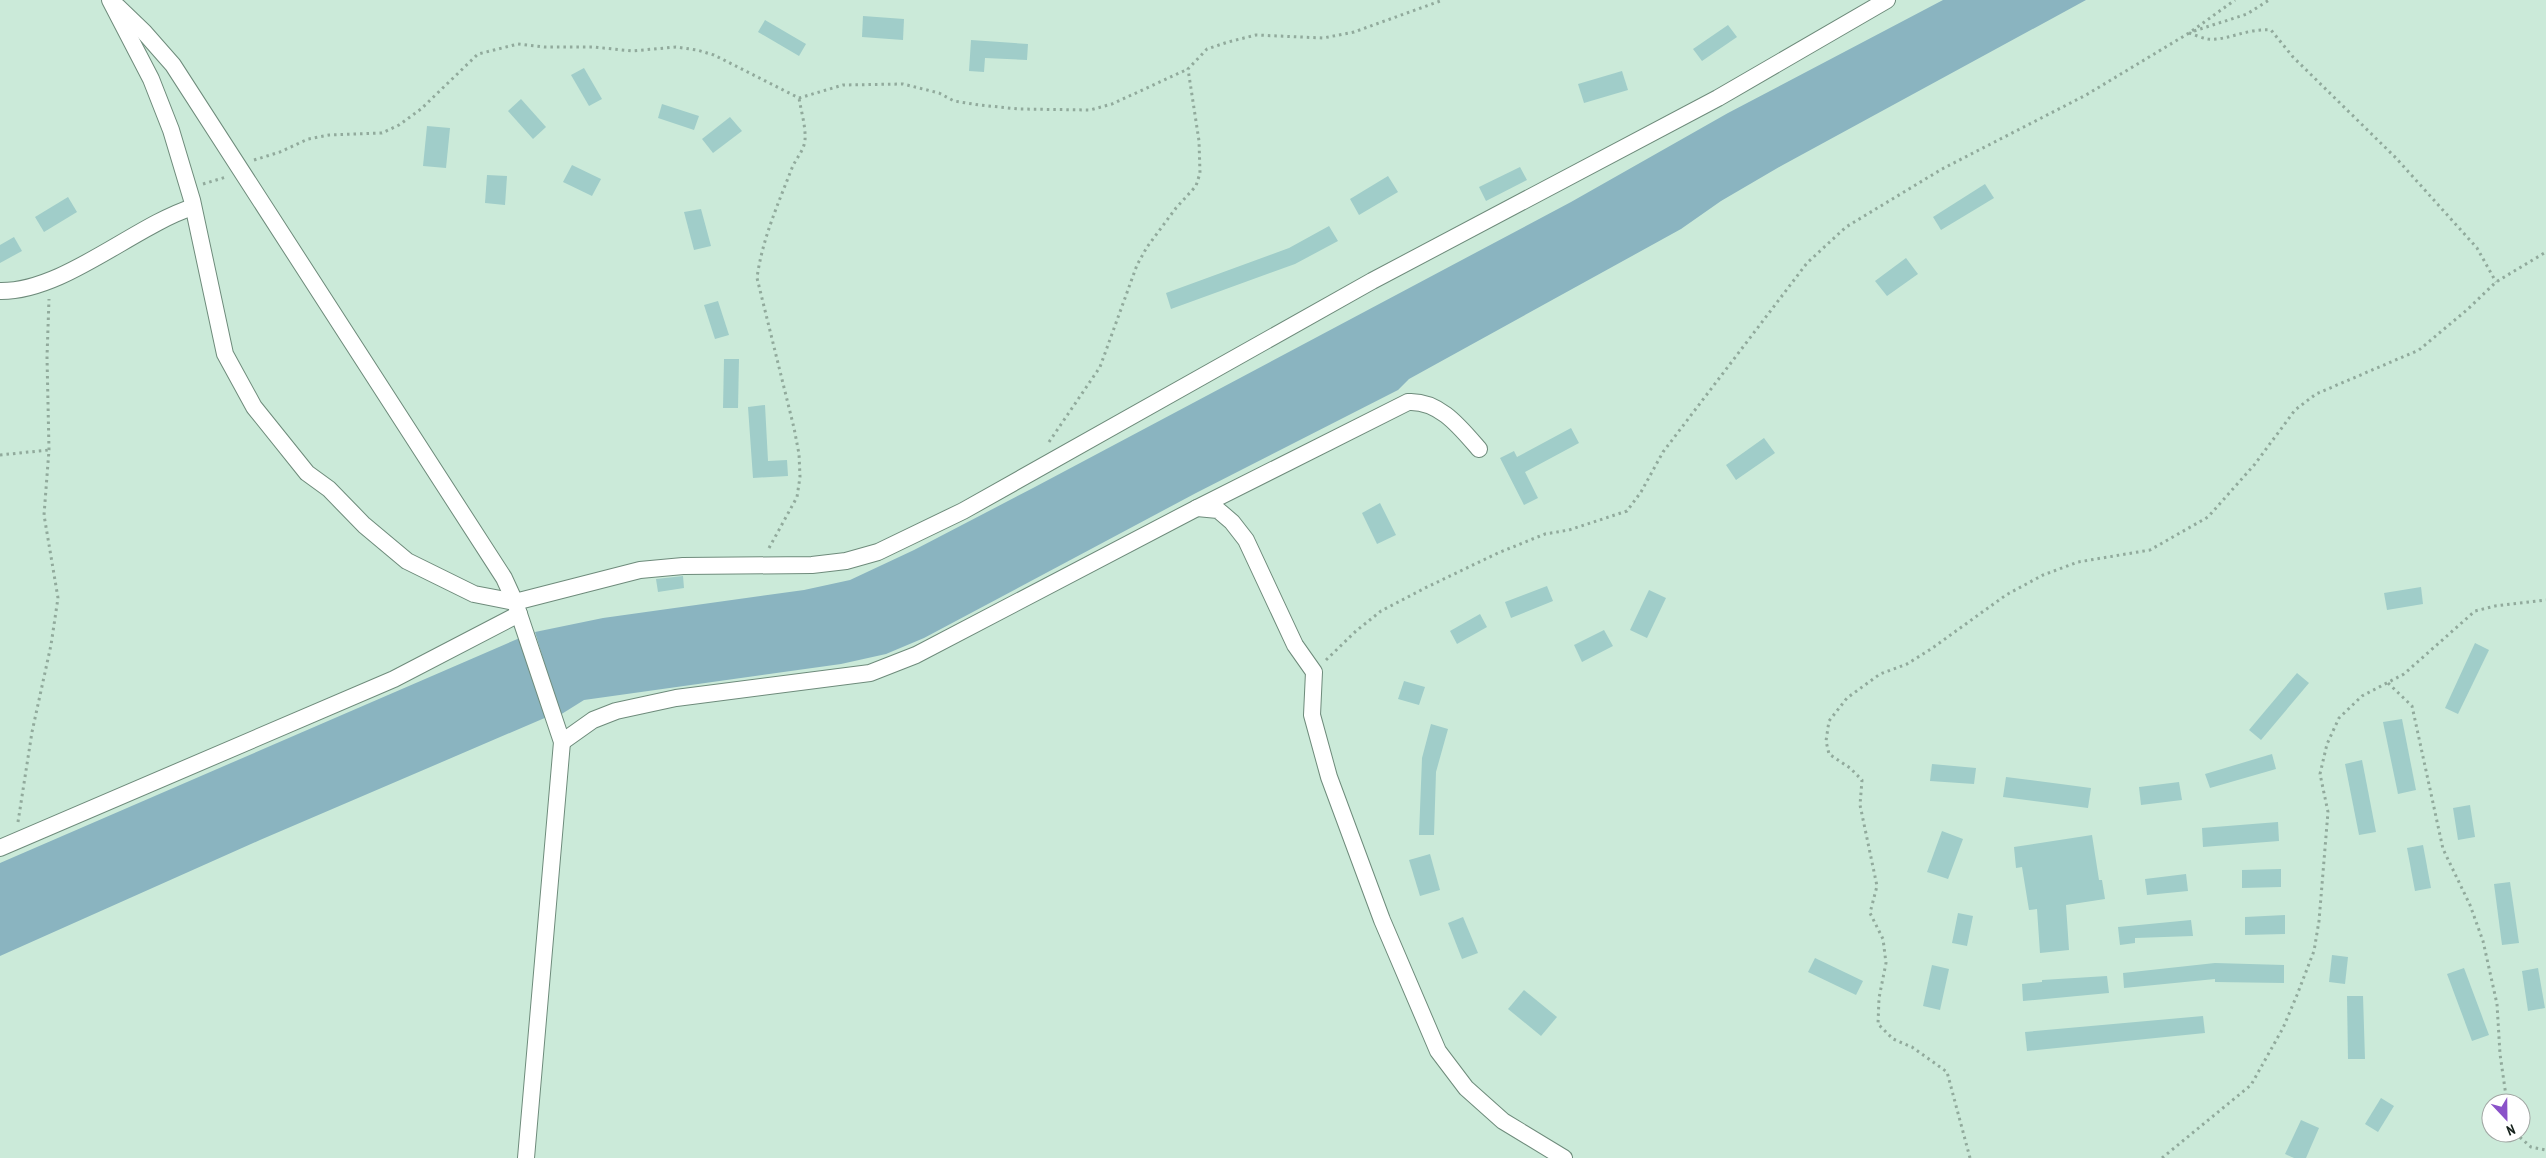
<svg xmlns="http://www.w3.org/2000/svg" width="2546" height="1158" font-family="'PT Sans Narrow',sans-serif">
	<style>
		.water { fill: #8ab4c0 }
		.building { fill: #a0cdc9 }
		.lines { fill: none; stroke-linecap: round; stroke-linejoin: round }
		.minor-casing { stroke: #6e8b7b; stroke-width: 18 }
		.path { stroke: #91aa9c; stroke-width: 3; stroke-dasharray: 2.5 4; stroke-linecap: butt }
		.minor { stroke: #fff; stroke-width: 16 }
	</style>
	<rect width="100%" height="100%" fill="#cbead9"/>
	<g class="water">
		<path d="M1943,0H2086L1781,166L1721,201L1681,229L1409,379L1398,390L1196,493L924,638L886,654L841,664L584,700L560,715L535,632L603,618L804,590L850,580L914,550L1033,488L1571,202L1728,113Z"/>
		<path d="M522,637L547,717L260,840L0,956V863Z"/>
	</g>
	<g class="building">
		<path d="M863,16L904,19L903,40L862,37Z"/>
		<path d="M765,20L806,44L799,56L758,32Z"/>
		<path d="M1728,25L1737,37L1702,61L1693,49Z"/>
		<path d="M971,40L1028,44L1027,60L985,58L984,72L969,71Z"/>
		<path d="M584,68L602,99L589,106L571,75Z"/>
		<path d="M1622,71L1628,90L1584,103L1578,84Z"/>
		<path d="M521,99L546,127L533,139L508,111Z"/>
		<path d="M662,104L699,116L694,130L658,118Z"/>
		<path d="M730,117L742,131L713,153L702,139Z"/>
		<path d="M427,126L450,128L446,168L423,166Z"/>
		<path d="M572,165L601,179L592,196L563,182Z"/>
		<path d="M1520,167L1527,180L1486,201L1479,187Z"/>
		<path d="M487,175L507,176L505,205L485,203Z"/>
		<path d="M1388,176L1398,192L1359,215L1350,199Z"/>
		<path d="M1985,184L1994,198L1941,230L1933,217Z"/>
		<path d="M68,197L77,212L44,232L35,217Z"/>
		<path d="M701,209L711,246L694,250L684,212Z"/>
		<path d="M1329,226L1338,241L1295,264L1171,309L1166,293L1289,248Z"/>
		<path d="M14,237L22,251L0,263V245Z"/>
		<path d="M1906,258L1918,274L1887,296L1875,281Z"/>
		<path d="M718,301L729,335L715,339L704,305Z"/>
		<path d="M724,359H739L738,408H723Z"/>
		<path d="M765,405L768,461L787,460L788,476L753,478L748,407Z"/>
		<path d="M1571,428L1579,443L1525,472L1538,498L1524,505L1500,458L1514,451L1517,457Z"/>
		<path d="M1764,438L1775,453L1736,480L1726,465Z"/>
		<path d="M1380,503L1396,535L1377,544L1362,513Z"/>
		<path d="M683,576L684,588L658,592L656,579Z"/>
		<path d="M1547,586L1553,601L1511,618L1505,602Z"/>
		<path d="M2421,587L2423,604L2387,610L2384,593Z"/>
		<path d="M1649,590L1666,598L1647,638L1630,630Z"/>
		<path d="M1480,614L1487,627L1457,644L1450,631Z"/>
		<path d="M1604,630L1613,646L1582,662L1574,645Z"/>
		<path d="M2475,643L2489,650L2458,714L2445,708Z"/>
		<path d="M2297,673L2309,683L2261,740L2249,730Z"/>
		<path d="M1404,681L1425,687L1419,705L1398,699Z"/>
		<path d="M2402,719L2416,790L2398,794L2383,722Z"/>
		<path d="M1431,724L1448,729L1436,772L1434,835H1419L1422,758Z"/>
		<path d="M2272,754L2276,769L2210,788L2205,774Z"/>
		<path d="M2362,760L2376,832L2359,835L2345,764Z"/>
		<path d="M1932,764L1976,768L1974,784L1930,781Z"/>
		<path d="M2006,777L2091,788L2088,808L2003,797Z"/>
		<path d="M2179,782L2182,800L2141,805L2139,787Z"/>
		<path d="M2470,805L2475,837L2458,840L2453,808Z"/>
		<path d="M2278,822L2279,841L2203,847L2202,828Z"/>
		<path d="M1942,831L1963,839L1948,879L1927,872Z"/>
		<path d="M2092,835L2099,880H2102L2105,899L2066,905L2069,950L2040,953L2037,909L2029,910L2022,867L2016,868L2014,847Z"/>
		<path d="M2423,845L2431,888L2415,891L2407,848Z"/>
		<path d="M1430,854L1440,890L1420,896L1409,860Z"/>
		<path d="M2281,869V887L2242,888V870Z"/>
		<path d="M2186,874L2188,891L2147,895L2145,879Z"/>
		<path d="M2510,882L2519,943L2502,945L2494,884Z"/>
		<path d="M1958,913L1973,916L1967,946L1952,943Z"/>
		<path d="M2285,915V934L2245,935V917Z"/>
		<path d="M1463,917L1478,953L1462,959L1448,923Z"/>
		<path d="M2191,920L2193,936L2135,938V943L2120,945L2118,927Z"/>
		<path d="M2332,955L2348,957L2345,984L2329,982Z"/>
		<path d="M1815,958L1863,981L1856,995L1808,972Z"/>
		<path d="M2215,963L2284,965V983L2215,982V979L2124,988L2123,973Z"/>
		<path d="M1932,965L1949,969L1940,1010L1923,1006Z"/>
		<path d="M2464,968L2489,1035L2472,1041L2447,974Z"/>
		<path d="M2538,968L2545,1008L2528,1011L2522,971Z"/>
		<path d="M2107,976L2109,993L2023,1001L2022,984L2042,982V980Z"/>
		<path d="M1524,990L1557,1017L1541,1036L1508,1009Z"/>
		<path d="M2347,996H2363L2365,1059H2348Z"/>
		<path d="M2203,1016L2205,1033L2027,1051L2025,1032Z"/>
		<path d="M2381,1098L2394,1106L2378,1132L2365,1124Z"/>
		<path d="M2301,1120L2319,1128L2306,1158H2294L2285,1154Z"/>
	</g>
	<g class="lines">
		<defs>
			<g id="minor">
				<path d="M110,0L151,79L171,130L192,200L225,354L254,407L307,473L329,489L364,525L407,561L474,594L515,602L640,570L683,566L812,565L846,561L878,552L963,511L1372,281L1718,98L1887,0"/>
				<path d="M118,7L144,32L173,65L504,578L515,602L562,742L526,1158"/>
				<path d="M0,291C63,292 134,226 193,207"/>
				<path d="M1197,508L1218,510L1232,522L1246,540L1295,645L1314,672L1312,715L1329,777L1382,920L1438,1051L1466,1088L1503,1121L1564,1158"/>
				<path d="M562,742L593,720L616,711L676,698L870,673L916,655L1197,508L1408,402C1439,400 1460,427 1479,449"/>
				<path d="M0,848L394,679L519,614"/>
			</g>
		</defs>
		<use href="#minor" class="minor-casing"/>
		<g class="path">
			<path d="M2194,31L2247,14L2269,0"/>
			<path d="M2189,33C2195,35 2202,38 2208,39C2228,41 2246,28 2271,30L2293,57L2396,158L2477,248L2496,282"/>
			<path d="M254,160L280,152L308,139L329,135L382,133L399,125L421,109L478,54L518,44L544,47H594L632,51L676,47L697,50L714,55L799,98L843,85L903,84L939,93L954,101L979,105L1019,109L1090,110L1112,104L1188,69"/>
			<path d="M203,184L226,177"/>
			<path d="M1049,442L1100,367L1137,265L1147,247L1176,208L1196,186L1200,173L1199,141L1188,69L1207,49L1228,42L1256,35L1323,38L1354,32L1443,0"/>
			<path d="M0,455L49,450"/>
			<path d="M769,548L797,497L800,477L799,454L794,428L757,278C762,240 778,204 792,168C796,158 804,151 805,140C806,127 801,111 799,98"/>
			<path d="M1326,660L1356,631L1381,611L1425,588L1498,553L1545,534L1569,530L1627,511L1641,492L1663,452L1807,263L1846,227L1942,169L2086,95L2189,33L2235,0"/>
			<path d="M2388,683L2412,706L2443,849L2470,905L2483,941L2497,1004L2500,1054L2507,1103"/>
			<path d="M18,822L32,732L51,645L58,598L44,515L49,450L47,357L49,299"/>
			<path d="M2515,1133L2531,1147L2546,1150"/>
			<path d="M1970,1158L1947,1072L1912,1047L1893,1039L1878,1024L1879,998L1886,963L1883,939L1870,913L1877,886L1860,805L1862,780L1850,768L1829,754L1826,741L1829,721L1847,698L1880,674L1907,664L1931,649L2006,595L2043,575L2078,562L2150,550L2208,517L2255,464L2295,410L2316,394L2419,350L2468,309L2496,282L2546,252"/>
			<path d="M2162,1158L2251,1085L2283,1028L2297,995L2314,951L2319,921L2328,812L2320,774L2327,744L2339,718L2362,696L2404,674L2475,611L2495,606L2546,600"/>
		</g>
		<use href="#minor" class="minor"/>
	</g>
	<g transform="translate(2506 1118) rotate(158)"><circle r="24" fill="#ffffff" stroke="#a1a6a3"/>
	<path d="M0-4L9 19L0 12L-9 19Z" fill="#8a52c9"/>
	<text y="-8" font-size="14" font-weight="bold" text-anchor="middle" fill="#14201a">N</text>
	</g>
</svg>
